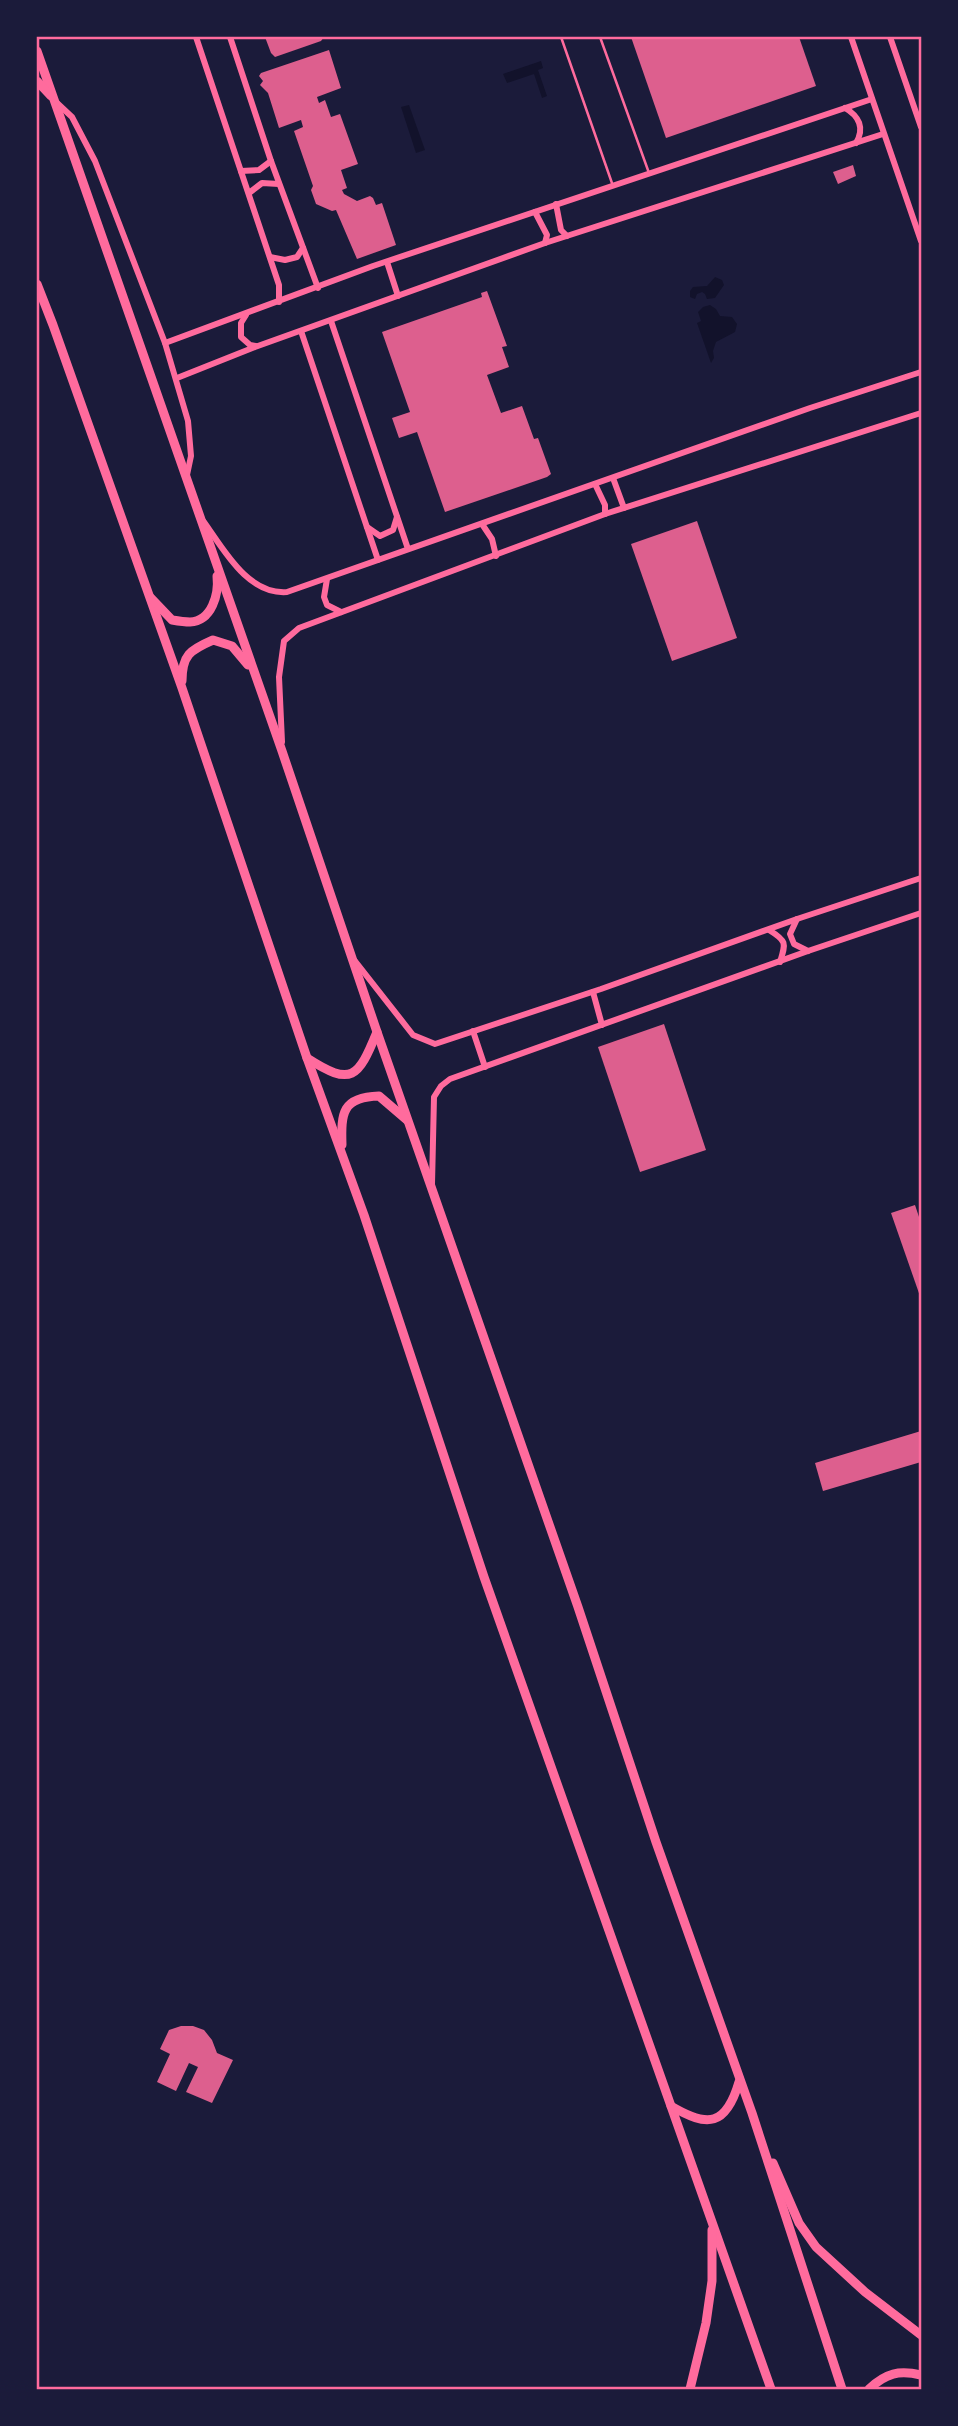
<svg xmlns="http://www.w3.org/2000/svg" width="958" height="2426" font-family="Quicksand,sans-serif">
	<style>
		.water { fill: #12122b }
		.building { fill: #dd5f8e }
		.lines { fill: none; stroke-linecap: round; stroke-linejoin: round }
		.service { stroke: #ff6b9d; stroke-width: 2.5 }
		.tertiary { stroke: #ff6b9d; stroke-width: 6 }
		.trunk { stroke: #ff6b9d; stroke-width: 9 }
		.neatline { fill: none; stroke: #ff6b9d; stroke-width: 2.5 }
	</style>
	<rect width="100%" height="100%" fill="#1b1b3a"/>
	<g class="water">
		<path d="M541,61L543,68L538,70L547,96L542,98L534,74L507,83L503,74Z"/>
		<path d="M409,105L425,150L416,153L401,107Z"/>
		<path d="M715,277L722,280L724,285L715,298L707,299L705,294L702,292L697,294L695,299L690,297V291L693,287L707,286Z"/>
		<path d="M710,305L716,309L720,316L732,317L737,324L735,332L716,342L713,351L714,358L711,363L697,323L701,321L698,312L703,307Z"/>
	</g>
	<g class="building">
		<path d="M265,37H324L321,41L275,57L271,53Z"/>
		<path d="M631,37H799L816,86L666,138Z"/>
		<path d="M329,50L341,88L317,97L319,103L325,100L331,117L340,114L358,164L341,170L347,188L342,190L344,194L357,201L370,196L373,198L376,205L382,203L396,245L357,259L336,210L332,211L316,204L311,190L313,186L294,131L303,127L301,120L279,128L268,93L260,85L263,81L259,76L261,73Z"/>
		<path d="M853,165L856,176L838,184L833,172Z"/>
		<path d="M487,291L507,346L502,347L509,367L487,375L501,413L522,406L534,439L538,438L551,474L547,477L445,512L417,432L399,438L392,418L410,412L382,332L482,297L481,293Z"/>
		<path d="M697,521L737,638L672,661L631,544Z"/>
		<path d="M664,1024L706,1150L640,1172L598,1047Z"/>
		<path d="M915,1205L921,1223V1299L891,1213Z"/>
		<path d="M921,1431V1462L823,1491L815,1463Z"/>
		<path d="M181,2026H193L204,2030L212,2040L217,2053L233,2060L212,2103L186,2092L198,2067L189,2063L176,2091L157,2082L170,2054L160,2049L169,2030Z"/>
	</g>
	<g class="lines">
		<g class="service">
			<path d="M561,37L613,186"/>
			<path d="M600,37L649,173"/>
		</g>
		<g class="tertiary">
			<path d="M196,37L279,285V302"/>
			<path d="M230,37L271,161L318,288"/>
			<path d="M851,37L921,241"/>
			<path d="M890,37L921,127"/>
			<path d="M56,102L72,117L95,161L165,343L188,421L191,456L187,475"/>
			<path d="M845,108C859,116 865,128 856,143"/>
			<path d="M241,171L259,170L271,161"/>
			<path d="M249,193L262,183L279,184"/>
			<path d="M556,204L561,230L567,236"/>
			<path d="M535,212L547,235L545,243"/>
			<path d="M270,257L285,260L297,257L303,248"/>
			<path d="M387,262L398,296"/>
			<path d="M246,315L241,323V337L250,345L256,346"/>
			<path d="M331,321L408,549"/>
			<path d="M301,331L378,560"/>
			<path d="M165,343L373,266L872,99"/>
			<path d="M177,378L255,347L545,243L883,134"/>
			<path d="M613,478L624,508"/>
			<path d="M595,484L605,505V514"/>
			<path d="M204,522C224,550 248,595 287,592L810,408L921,372"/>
			<path d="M482,524L492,539L496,556"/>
			<path d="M367,527L380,536L393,530L397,517"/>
			<path d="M327,579L324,597L327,605L341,612"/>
			<path d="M282,742L279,677L284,641L299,628L605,514L921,413"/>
			<path d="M797,919L790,934L794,944L808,951"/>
			<path d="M769,930C787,941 786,943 780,962"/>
			<path d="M355,961L413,1035L435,1044L601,989L797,919L921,878"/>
			<path d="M593,992L602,1025"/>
			<path d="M473,1031L485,1067"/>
			<path d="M432,1184L434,1097L441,1086L450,1079L808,951L921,913"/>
		</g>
		<g class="trunk">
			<path d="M37,51L282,751L377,1032L578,1607L656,1842L752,2113L842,2389"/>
			<path d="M37,81L51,96"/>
			<path d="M37,284L53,325L182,688L307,1058L364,1215L484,1577L771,2389"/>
			<path d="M151,598L172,620C178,621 184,622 190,622C212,621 219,594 217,576"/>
			<path d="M182,681C182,655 190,650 213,640L232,646L248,665"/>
			<path d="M307,1058C352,1087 358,1078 377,1032"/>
			<path d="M342,1145C341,1113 342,1097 379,1096L407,1120"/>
			<path d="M671,2106C708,2128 726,2126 739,2082"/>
			<path d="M773,2163L799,2223L816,2247L865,2292L921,2335"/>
			<path d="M690,2389L706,2323L712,2281V2230"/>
			<path d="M869,2389C886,2373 899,2370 921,2375"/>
		</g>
	</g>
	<rect width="958" height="2426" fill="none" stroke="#1b1b3a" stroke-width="77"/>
	<rect x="38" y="38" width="882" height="2350" class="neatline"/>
</svg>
